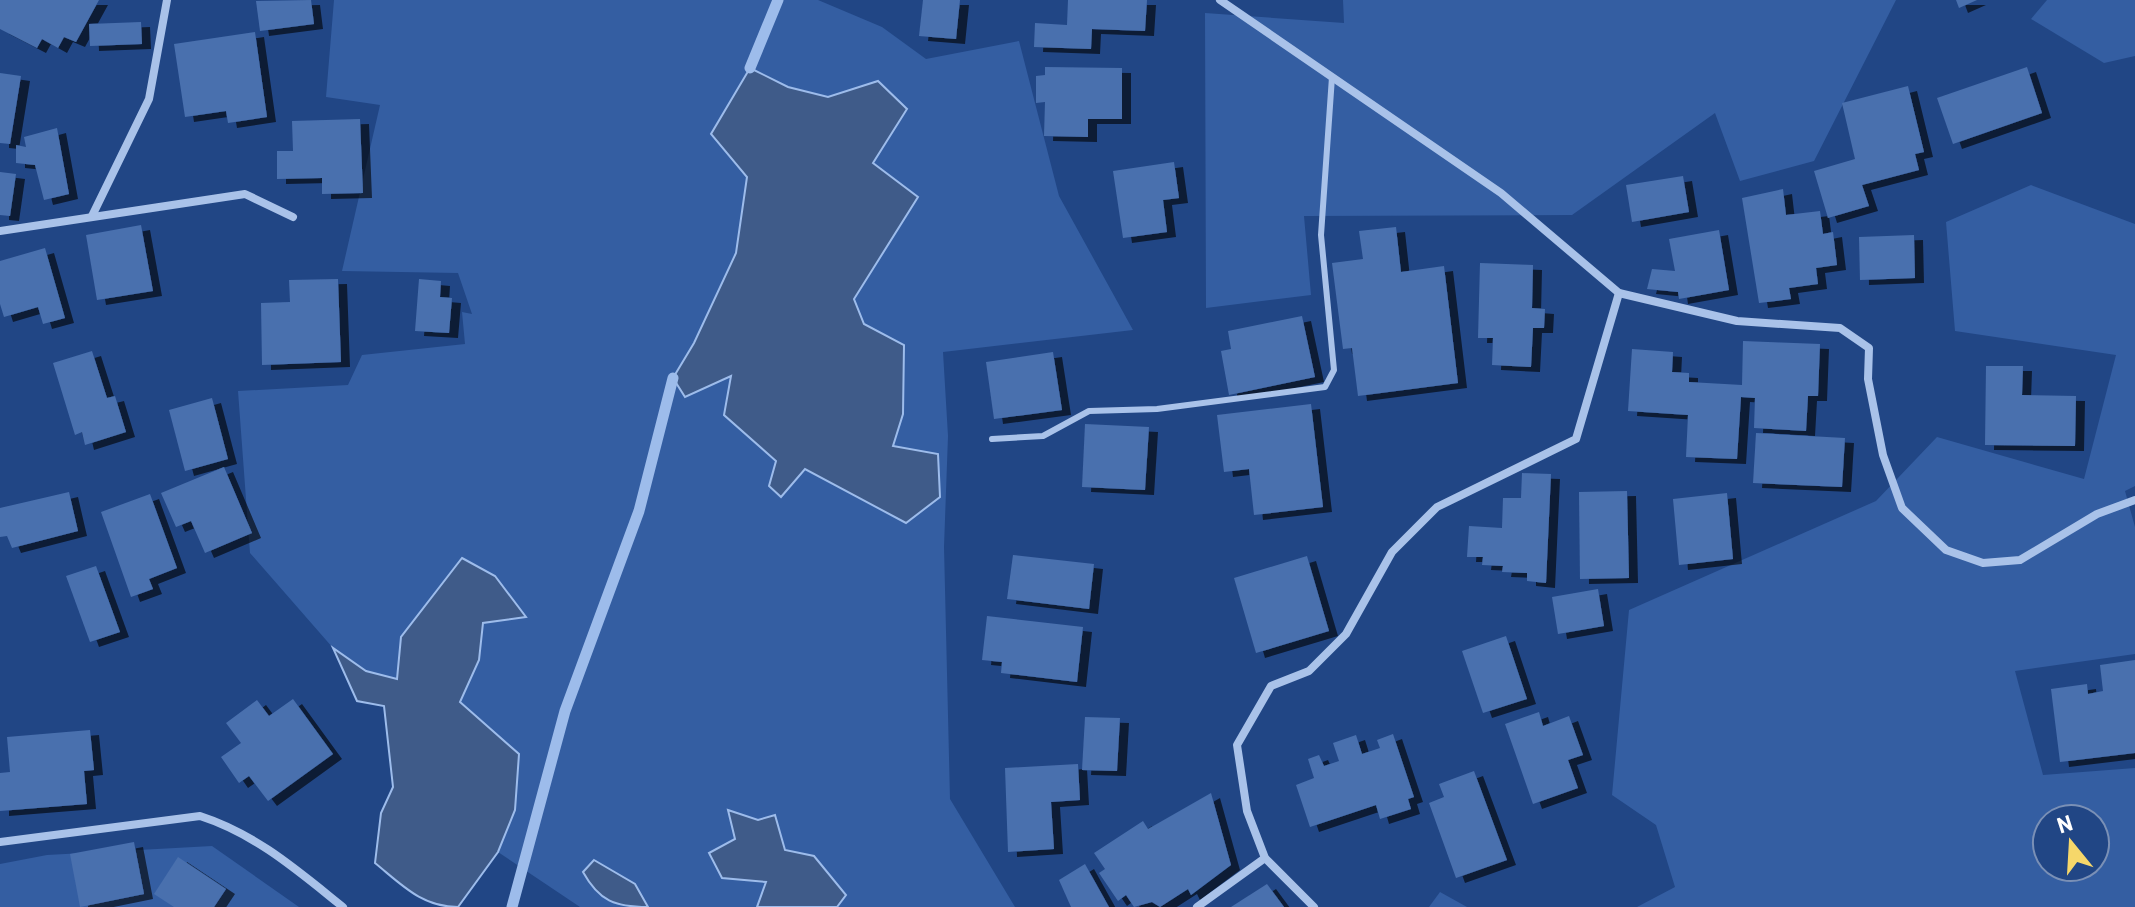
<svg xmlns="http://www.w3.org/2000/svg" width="2135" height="907" font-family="Barlow,sans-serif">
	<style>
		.green { fill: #345ea2; fill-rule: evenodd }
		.water { fill: #3f5b89; stroke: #9dbceb; stroke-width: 2 }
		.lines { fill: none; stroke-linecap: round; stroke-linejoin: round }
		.stream { stroke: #9dbceb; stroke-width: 11 }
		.building { fill: #4970ae; filter: url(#shadow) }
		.service { stroke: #a9c2e9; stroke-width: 6 }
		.minor { stroke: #a9c2e9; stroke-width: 8 }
	</style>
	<defs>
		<filter id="shadow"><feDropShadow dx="9" dy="5" stdDeviation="0" flood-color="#0009"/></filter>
	</defs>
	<rect width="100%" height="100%" fill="#214685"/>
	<g class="green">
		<path d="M334,0H818L882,27L926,59L1019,41L1059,196L1133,330L943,352L948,436L944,547L950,799L1015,907H580L498,852L458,907C422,907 402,885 375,863L381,813L393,787L384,706L357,701L333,648L250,553L238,391L348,385L362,355L465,344L462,312L472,314L458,273L342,271L380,105L326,97Z"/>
		<path d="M1343,0H1896L1814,161L1740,181L1715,113L1572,215L1304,216L1311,295L1206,308L1205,13L1344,23Z"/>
		<path d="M2047,0H2135V56L2104,63L2031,19Z"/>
		<path d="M2031,185L2135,224V486L2125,491L2135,527V654L2015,671L2043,775L2135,768V907H1637L1675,887L1656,825L1612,795L1629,610L1876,501L1937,437L2084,479L2116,355L1955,331L1946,222ZM2047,819H2095V867H2047Z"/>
		<path d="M212,846L299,907H0V864L47,855Z"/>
		<path d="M1440,892L1467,907H1429Z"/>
	</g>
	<g class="water">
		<path d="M750,68L788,87L828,97L878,81L907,109L873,163L918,197L854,299L864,324L904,345L903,414L893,446L938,454L940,497L906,523L805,469L781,497L769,486L776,461L724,415L731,376L685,397L673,378L694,343L736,253L747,177L711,134Z"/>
		<path d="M462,558L495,576L526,617L483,623L479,660L460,702L519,754L515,810L498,852L458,907C422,907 402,885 375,863L381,813L393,787L384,706L357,701L333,648L366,671L397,679L401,637Z"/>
		<path d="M728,810L758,820L775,815L785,850L814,856L846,895L837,907H757L766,882L722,878L709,853L735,839Z"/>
		<path d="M594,860L635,884L648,907C615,907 599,901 583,872Z"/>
	</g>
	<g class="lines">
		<g class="stream">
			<path d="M750,68L778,0"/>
			<path d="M512,907L565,711L639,511L673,378"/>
		</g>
	</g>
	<g class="building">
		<path d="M0,0H99L76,42L64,37L58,48L42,39L37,48L0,29Z"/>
		<path d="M311,0L314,24L260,31L256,1Z"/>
		<path d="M923,0H960L956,39L919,36Z"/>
		<path d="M1068,0H1147L1145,31L1092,29L1091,49L1034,47L1035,23L1067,25Z"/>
		<path d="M1956,0H1977L1959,8Z"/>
		<path d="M141,22L142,44L90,46L89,24Z"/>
		<path d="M255,32L267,117L228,123L226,111L185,117L174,44Z"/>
		<path d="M1045,67L1122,68V119H1088V137L1044,136L1045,102L1036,103V76L1045,75Z"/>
		<path d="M2027,67L2042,113L1953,144L1937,98Z"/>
		<path d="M0,73L21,76L10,144L0,143Z"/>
		<path d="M1908,86L1924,152L1915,154L1919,170L1862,185L1869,206L1828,218L1814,171L1855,159L1842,103Z"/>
		<path d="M360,119L363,193L322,194V178L277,179V151H293L292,121Z"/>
		<path d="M57,128L69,194L44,200L35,165L16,163V145L26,147L24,137Z"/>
		<path d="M1174,162L1179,198L1163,200L1167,232L1123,238L1113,171Z"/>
		<path d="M0,172L16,174L10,216L0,215Z"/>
		<path d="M1683,176L1689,212L1632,222L1626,185Z"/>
		<path d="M1783,189L1786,215L1820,211L1823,234L1833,232L1837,265L1816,268L1818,284L1789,288L1791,299L1759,303L1742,198Z"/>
		<path d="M141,225L153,291L97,300L86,235Z"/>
		<path d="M1396,227L1401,272L1444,266L1458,383L1358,396L1352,348L1343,349L1332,263L1363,259L1359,231Z"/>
		<path d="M1719,230L1729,290L1679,299L1678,292L1647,289L1652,269L1675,271L1669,239Z"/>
		<path d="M1914,235L1915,278L1860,280L1859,237Z"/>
		<path d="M45,248L65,318L43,324L38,307L4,317L0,304V261Z"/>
		<path d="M1480,263L1533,265L1532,308L1545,309L1544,328H1533L1531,367L1492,365L1493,338H1478Z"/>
		<path d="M338,279L341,362L262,365L261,303L290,302L289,280Z"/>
		<path d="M419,279L441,281L440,297L452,298L449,333L415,331Z"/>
		<path d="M1302,316L1315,377L1229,395L1221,351L1231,349L1228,331Z"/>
		<path d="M1743,341L1820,344L1818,396H1808L1806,431L1754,428L1755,398L1741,397L1737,459L1686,457L1688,415L1628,411L1632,349L1673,352L1672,372L1689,373V382L1742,385Z"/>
		<path d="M92,351L107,398L115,396L126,432L85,445L82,432L75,435L53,363Z"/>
		<path d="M1053,352L1062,410L994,419L986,362Z"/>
		<path d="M1986,366H2023L2022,395L2076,396L2075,446L1985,445Z"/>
		<path d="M212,398L228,459L185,471L169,410Z"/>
		<path d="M1311,404L1323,507L1254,515L1249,469L1224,472L1217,415Z"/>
		<path d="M1085,424L1149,427L1145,490L1082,487Z"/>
		<path d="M1756,433L1845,438L1842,487L1753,483Z"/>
		<path d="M224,467L252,533L205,553L191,521L176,527L161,493Z"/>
		<path d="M1522,473L1551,474L1546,583L1527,581V573L1502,572L1503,566L1482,565L1483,557H1467L1469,526L1502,528L1503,498H1521Z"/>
		<path d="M1627,491L1629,578L1580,579L1579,492Z"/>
		<path d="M69,492L78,531L12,548L7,536L0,537V508Z"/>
		<path d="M1727,493L1733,559L1679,565L1673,499Z"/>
		<path d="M150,494L177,568L149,579L153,589L131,597L101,512Z"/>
		<path d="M1013,555L1094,564L1089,609L1007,599Z"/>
		<path d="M1307,556L1329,631L1256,653L1234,578Z"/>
		<path d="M96,566L120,632L90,642L66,576Z"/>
		<path d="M1598,589L1604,626L1558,634L1552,597Z"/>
		<path d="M987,616L1083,627L1077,682L1001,673L1002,662L982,660Z"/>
		<path d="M1506,636L1527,699L1483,713L1462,651Z"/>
		<path d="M2135,660V753L2060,762L2051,689L2087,684L2088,694L2103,691L2100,665Z"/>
		<path d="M293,699L333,754L268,801L249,776L239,783L221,757L241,743L226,723L257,700L269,716Z"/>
		<path d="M1539,712L1543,726L1569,716L1583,755L1568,760L1578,788L1533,804L1505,724Z"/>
		<path d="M1085,717L1120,718L1117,771L1082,770Z"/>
		<path d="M90,730L94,770L84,771L87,804L0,811V773L10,772L7,737Z"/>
		<path d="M1393,734L1414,797L1408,799L1411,809L1380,819L1376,805L1310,827L1296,785L1314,778L1308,759L1319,755L1324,766L1339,761L1333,743L1356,735L1362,754L1380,748L1377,740Z"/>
		<path d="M1078,764L1080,800L1051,802L1054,849L1008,852L1005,768Z"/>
		<path d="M1474,771L1507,860L1456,878L1429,803L1444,797L1439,784Z"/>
		<path d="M1211,793L1231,865L1191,895L1188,889L1160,907L1152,902L1134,907L1126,895L1118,901L1099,873L1105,869L1094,853L1143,821L1148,829Z"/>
		<path d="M134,842L144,894L80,907L70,854Z"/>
		<path d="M178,857L226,889L214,907H174L154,894Z"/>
		<path d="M1085,864L1109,907H1071L1059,880Z"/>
		<path d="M1267,884L1284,907H1231Z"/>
	</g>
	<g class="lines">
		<path class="service" d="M992,439L1043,436L1089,411L1157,409L1325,387L1334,370L1321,235L1332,77"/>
		<g class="minor">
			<path d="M1220,0L1501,193L1619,293L1737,321L1840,328L1869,348L1868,379L1883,455L1902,508L1946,550L1983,563L2020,560L2097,514L2135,500"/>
			<path d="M92,216L149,99L167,0"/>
			<path d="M0,231L245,194L293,217"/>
			<path d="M0,842L200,816C256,834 298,871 343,907"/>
			<path d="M1197,907L1265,858"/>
			<path d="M1314,907L1265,858L1247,811L1237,745L1271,686L1309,671L1346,634L1392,552L1437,507L1576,439L1619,293"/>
		</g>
	</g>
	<g transform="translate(2071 843) rotate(342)"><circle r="38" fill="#214685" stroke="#7a90b6" stroke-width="2"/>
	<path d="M0-6L14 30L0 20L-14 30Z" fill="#f6d76a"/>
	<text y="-12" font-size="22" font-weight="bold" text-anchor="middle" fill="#ffffff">N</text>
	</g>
</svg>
